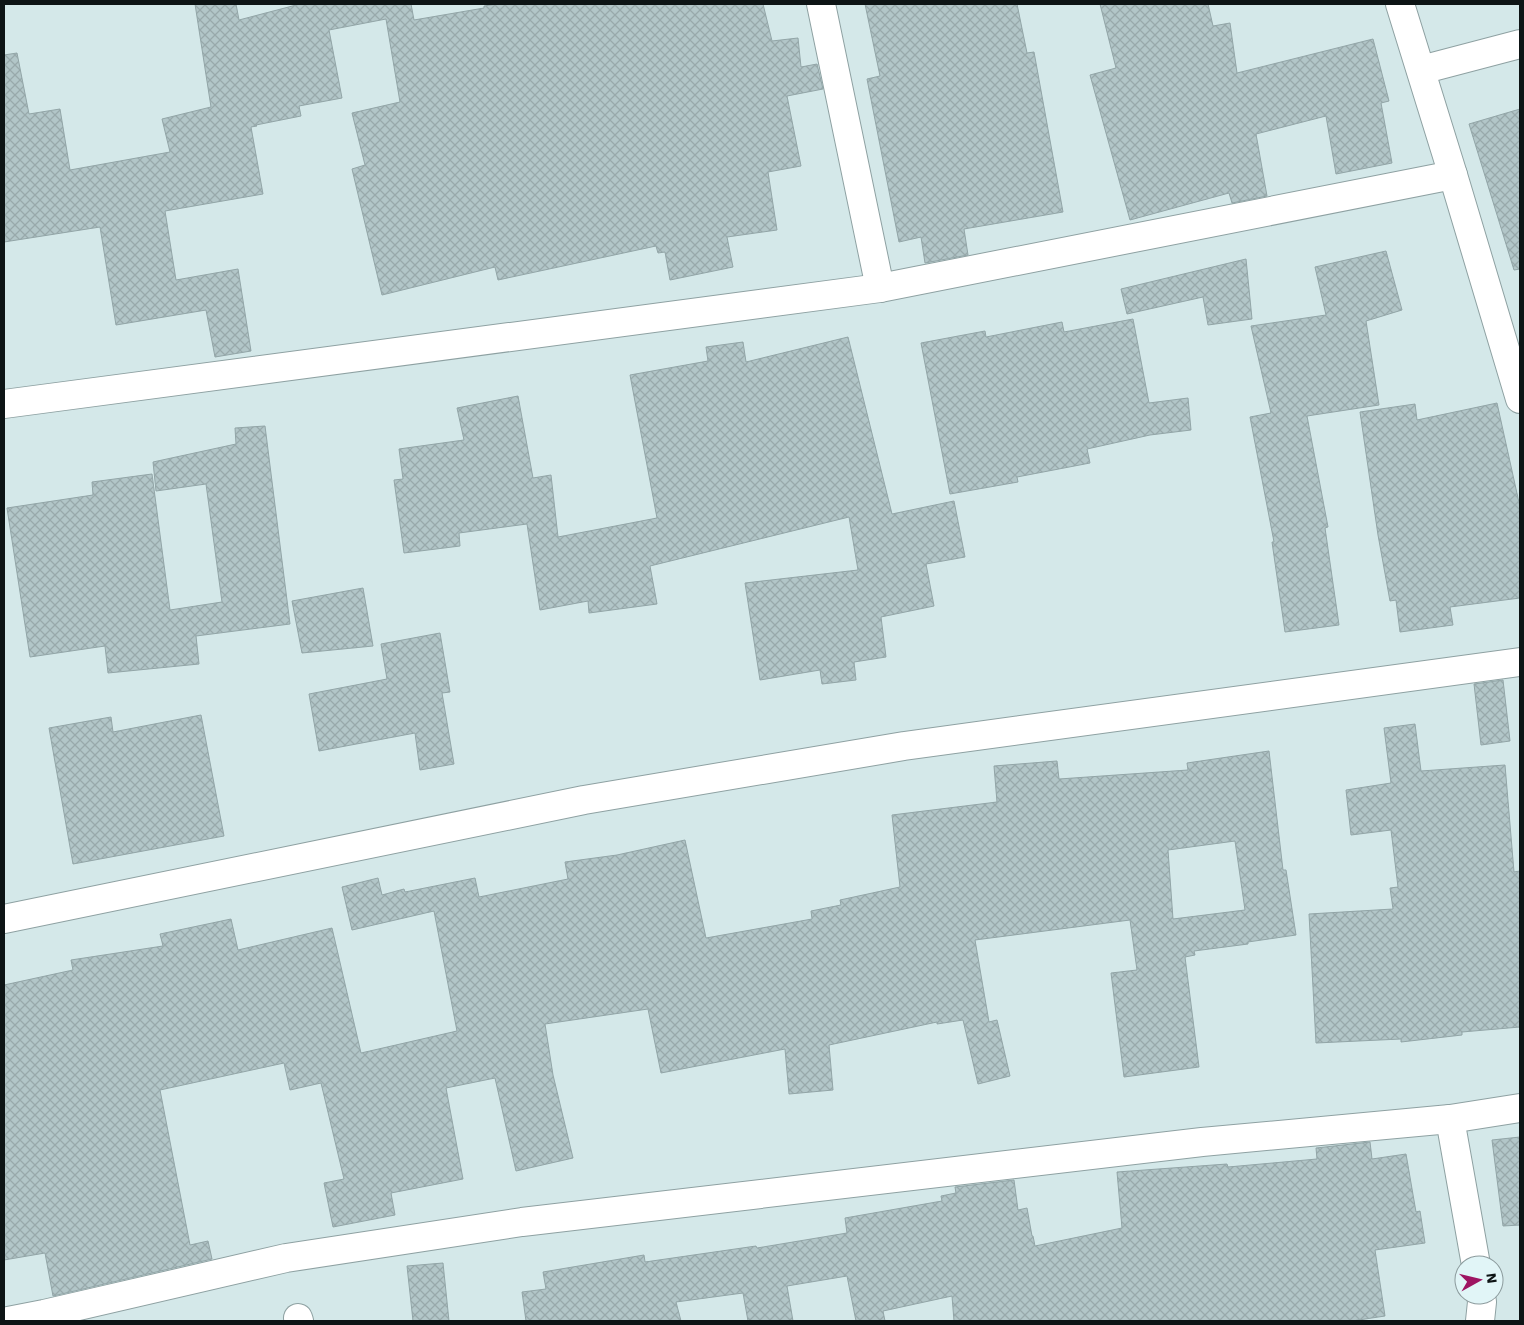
<svg xmlns="http://www.w3.org/2000/svg" width="1524" height="1325" font-family="'Work Sans',sans-serif">
	<style>
		.building { fill: url(#building-cross-hatch); stroke: #92a5a7; fill-rule: evenodd }
		.lines { fill: none; stroke-linecap: round; stroke-linejoin: round }
		.minor-casing { stroke: #8ea1a2; stroke-width: 30 }
		.minor { stroke: #fff; stroke-width: 28 }
	</style>
	<defs>
		<pattern id="building-cross-hatch" width="8" height="8" patternUnits="userSpaceOnUse" patternTransform="scale(1.25)"><rect width="8" height="8" fill="#b2c6c8"/><path d="M0 0l8 8M0 8l8-8" fill="none" stroke="#98a9ab"/></pattern>
	</defs>
	<rect width="100%" height="100%" fill="#d4e8e9"/>
	<g class="building">
		<path d="M195,4H236L239,20L300,4H411L414,20L484,8V6L497,4H763L772,41L798,38L801,67L817,64L823,89L787,96L801,166L768,172L777,230L727,237L733,267L670,280L665,252L658,253L656,246L498,280L495,267L382,295L352,169L365,165L352,113L400,102L386,19L329,30L342,98L299,106L301,116L256,125L257,126L251,127L263,194L165,211L176,280L238,269L251,351L215,357L206,310L116,325L100,227L4,242V55L17,53L29,114L60,109L70,170L170,152L162,119L211,107Z"/>
		<path d="M865,4H1017L1027,53L1034,52L1063,212L964,229L968,255L925,263L921,237L899,242L867,79L880,76Z"/>
		<path d="M1100,4H1208L1213,26L1230,23L1237,73L1373,39L1389,101L1381,103L1392,163L1336,174L1326,116L1256,134L1267,196L1232,203L1229,193L1130,220L1090,75L1116,68Z"/>
		<path d="M1520,109V269L1514,270L1469,124Z"/>
		<path d="M1386,251L1402,310L1366,321L1379,405L1307,416L1328,527L1325,528L1339,625L1285,632L1272,542H1274L1250,417L1271,413L1251,326L1326,315L1315,267Z"/>
		<path d="M1246,259L1252,319L1208,325L1203,297L1127,314L1121,289Z"/>
		<path d="M1133,319L1149,403L1188,398L1191,430L1150,435L1087,449L1090,463L1017,477L1018,482L950,494L921,343L985,331L986,337L1062,322L1064,332Z"/>
		<path d="M848,337L892,514L954,501L965,557L926,564L934,606L881,617L886,657L854,662L856,680L822,684L820,670L760,680L745,583L858,570L849,517L650,566L657,604L589,613L588,601L540,610L527,524L459,533L460,546L404,553L394,480L403,479L399,449L464,440L457,408L518,396L533,478L551,475L558,537L657,518L630,375L708,361L706,347L743,342L746,362Z"/>
		<path d="M1497,403L1520,507V598L1450,607L1453,625L1400,632L1396,600L1390,601L1378,535L1360,412L1415,404L1417,420Z"/>
		<path d="M265,426L290,624L196,636L199,664L108,673L105,646L30,657L7,508L93,495L92,482L152,474L170,610L222,602L206,484L156,491L153,462L236,444L235,428Z"/>
		<path d="M363,588L373,646L302,653L292,601Z"/>
		<path d="M440,633L450,692L442,693L454,764L420,770L415,733L319,751L309,694L387,679L381,644Z"/>
		<path d="M1503,680L1510,741L1481,745L1474,684Z"/>
		<path d="M201,715L224,836L73,864L49,728L111,717L113,732Z"/>
		<path d="M1415,724L1421,771L1505,765L1514,872L1520,871V1027L1462,1032V1035L1401,1042V1039L1316,1043L1309,914L1393,909L1390,888L1398,887L1391,830L1351,835L1346,790L1391,783L1384,728Z"/>
		<path d="M1269,751L1283,870H1286L1296,935L1248,942V944L1194,951L1195,955L1185,957L1199,1067L1124,1077L1111,973L1137,970L1130,920L975,940L989,1022L997,1020L1010,1076L978,1084L963,1020L937,1024V1022L829,1045L833,1090L789,1094L785,1049L661,1073L648,1009L545,1024L553,1075L573,1158L516,1171L495,1078L446,1088L463,1179L391,1193L395,1215L333,1227L324,1183L344,1179L321,1083L290,1090L284,1063L160,1090L190,1245L208,1241L212,1259L53,1296L45,1253L4,1260V985L73,970L71,960L163,946L160,934L231,919L238,950L332,928L361,1053L457,1031L434,911L352,930L342,887L378,878L382,895L404,889L405,892L475,878L479,897L568,879L565,862L617,855L685,840L706,938L812,919L811,911L841,905L840,900L900,887L892,815L997,802L994,766L1057,761L1059,779L1188,770L1187,763ZM1235,841L1245,910L1173,919L1168,850Z"/>
		<path d="M1520,1137V1225L1503,1226L1492,1140Z"/>
		<path d="M1370,1142L1372,1159L1406,1154L1416,1212L1420,1211L1425,1243L1375,1250L1385,1316L1352,1321H954L952,1296L883,1311L885,1321H856L847,1276L787,1286L793,1321H748L743,1293L676,1302L681,1321H526L522,1292L546,1289L543,1272L644,1255L645,1262L756,1246L757,1248L847,1233L845,1218L942,1201L941,1196L956,1193L955,1187L1014,1180L1018,1210L1027,1208L1032,1236H1033L1035,1246L1122,1228L1117,1172L1227,1164L1228,1167L1317,1159L1316,1148Z"/>
		<path d="M443,1263L449,1321H413L407,1266Z"/>
	</g>
	<g class="lines">
		<defs>
			<g id="minor">
				<path d="M821,4L880,288"/>
				<path d="M1400,4L1453,175L1520,399"/>
				<path d="M1421,70L1520,44"/>
				<path d="M4,404L880,288L1453,175"/>
				<path d="M4,919L584,800L904,746L1520,662"/>
				<path d="M1450,1119L1476,1265"/>
				<path d="M298,1318L299,1321"/>
				<path d="M8,1321L44,1314L286,1258L522,1222L1202,1142L1450,1119L1520,1108"/>
				<path d="M1480,1321L1482,1302L1481,1295"/>
			</g>
		</defs>
		<use href="#minor" class="minor-casing"/>
		<use href="#minor" class="minor"/>
	</g>
	<rect width="1524" height="1325" fill="none" stroke="#0d1415" stroke-width="10"/>
	<g transform="translate(1479 1280) rotate(82)"><circle r="24" fill="#e1f5f7" stroke="#8c9b9d"/>
	<path d="M0-4L9 19L0 12L-9 19Z" fill="#9e1462"/>
	<text y="-8" font-size="14" font-weight="bold" text-anchor="middle" fill="#0d1415">N</text>
	</g>
</svg>
